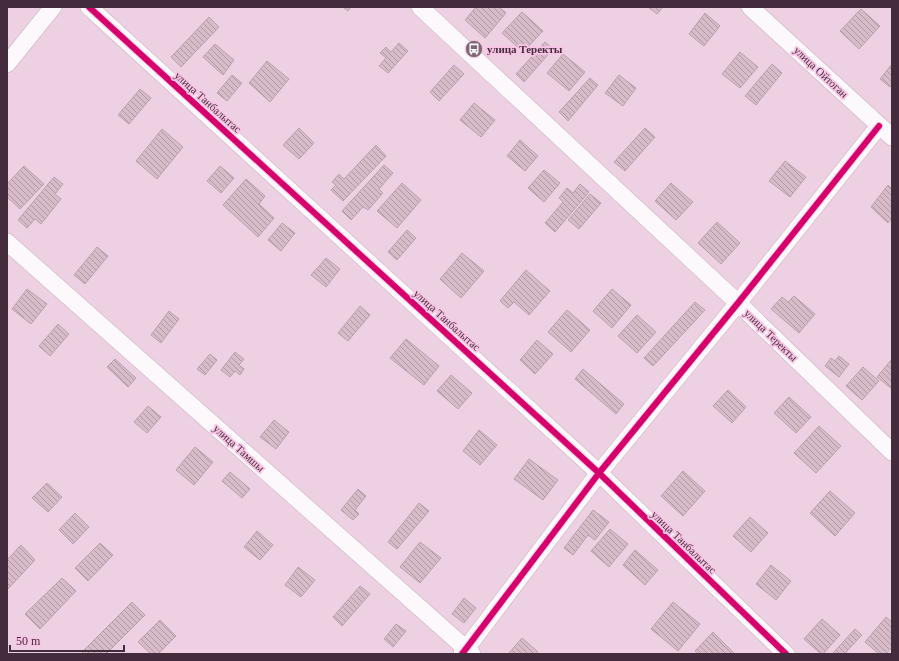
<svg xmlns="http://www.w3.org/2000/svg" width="899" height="661" font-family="'Times New Roman',serif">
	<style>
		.building { fill: url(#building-back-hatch); stroke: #baa1ac }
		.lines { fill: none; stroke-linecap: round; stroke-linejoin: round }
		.minor-casing { stroke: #c9b1c0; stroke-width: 18 }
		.minor { stroke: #fcf8fb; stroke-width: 17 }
		.cycleway-casing { stroke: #f9c5e4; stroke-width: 8 }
		.cycleway { stroke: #d6006c; stroke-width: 6 }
		.labels { text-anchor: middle; stroke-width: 3.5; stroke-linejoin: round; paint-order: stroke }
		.poi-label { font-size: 11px; font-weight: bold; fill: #452c3c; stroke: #f9c5e4; text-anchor: start }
		.street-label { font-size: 11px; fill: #452c3c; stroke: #f9c5e4 }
	</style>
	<defs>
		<pattern id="building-back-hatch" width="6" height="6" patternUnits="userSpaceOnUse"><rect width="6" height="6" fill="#d8bbc8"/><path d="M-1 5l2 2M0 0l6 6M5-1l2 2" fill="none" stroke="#b198a4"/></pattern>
	</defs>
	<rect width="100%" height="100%" fill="#edd1e2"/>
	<g class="building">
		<path d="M343,7H351L348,11Z"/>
		<path d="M476,7H499L506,13L485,38L465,20Z"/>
		<path d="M648,7H663L657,14Z"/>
		<path d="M861,9L880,26L859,49L840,31Z"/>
		<path d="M522,12L543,31L523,52L502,33Z"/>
		<path d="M705,13L720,26L704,46L689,34Z"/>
		<path d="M209,17L219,27L181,67L171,57Z"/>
		<path d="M545,42L553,49L524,82L516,74Z"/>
		<path d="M399,43L408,51L388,73L379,66L386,58L380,53L386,47L391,52Z"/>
		<path d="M215,44L234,60L223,75L203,57Z"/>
		<path d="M740,52L758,67L740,88L722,74Z"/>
		<path d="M563,54L585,72L569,91L547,73Z"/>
		<path d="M267,61L289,79L270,102L249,83Z"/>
		<path d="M772,64L782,73L756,105L745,96Z"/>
		<path d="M892,64V85L890,87L880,79Z"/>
		<path d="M454,65L464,74L439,101L430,92Z"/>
		<path d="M232,75L242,83L227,101L217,93Z"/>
		<path d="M619,75L636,88L623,106L605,93Z"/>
		<path d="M590,78L598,85L568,121L559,112Z"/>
		<path d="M140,89L151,98L129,124L118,115Z"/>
		<path d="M474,103L495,120L481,137L460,120Z"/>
		<path d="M299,128L314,143L299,159L283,145Z"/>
		<path d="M645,128L655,137L625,171L614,162Z"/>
		<path d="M162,129L183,147L157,179L136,161Z"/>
		<path d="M520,140L538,156L525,171L507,156Z"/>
		<path d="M376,145L386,156L343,201L331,190L336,185L332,182L339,174L344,179Z"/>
		<path d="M785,161L806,177L790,197L769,181Z"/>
		<path d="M384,165L393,173L379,189L383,193L368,210L363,207L351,220L342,211Z"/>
		<path d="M24,166L44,184L20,209L7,197V184Z"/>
		<path d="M220,166L234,178L221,193L207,181Z"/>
		<path d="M544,170L560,183L544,202L528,188Z"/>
		<path d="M54,177L63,184L55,194L61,199L41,224L35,219L27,228L18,220Z"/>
		<path d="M246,179L265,196L259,204L274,218L258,237L223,205Z"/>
		<path d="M402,183L421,200L397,228L377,211Z"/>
		<path d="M671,183L693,202L676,220L655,201Z"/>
		<path d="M580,184L589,192L555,232L545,223L563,202L559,198L567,188L573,193Z"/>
		<path d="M888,185L892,189V218L888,223L871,207Z"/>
		<path d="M590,194L601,203L579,229L568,220Z"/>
		<path d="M717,222L740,243L721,264L698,243Z"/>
		<path d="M282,223L295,233L281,251L268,240Z"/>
		<path d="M407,230L416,238L397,260L388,252Z"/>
		<path d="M97,247L108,256L85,284L74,275Z"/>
		<path d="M462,253L484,271L461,298L440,279Z"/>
		<path d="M326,258L340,269L326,287L311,275Z"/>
		<path d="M526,270L550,291L529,315L514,302L508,308L500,301Z"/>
		<path d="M27,289L47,304L31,324L12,309Z"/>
		<path d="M612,289L631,305L612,328L593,311Z"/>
		<path d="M794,296L815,314L799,333L771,309L782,297L788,302Z"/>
		<path d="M695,302L705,310L653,366L644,358Z"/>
		<path d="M360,306L370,315L348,341L338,333Z"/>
		<path d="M567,310L590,330L571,352L548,332Z"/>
		<path d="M169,311L179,319L161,343L151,335Z"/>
		<path d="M637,315L656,332L637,353L618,336Z"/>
		<path d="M58,324L69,334L50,356L39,346Z"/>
		<path d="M406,339L439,366L424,385L390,358Z"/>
		<path d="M537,340L553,354L535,374L520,360Z"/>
		<path d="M235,352L244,359L239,365L244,369L240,375L235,371L230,377L221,370Z"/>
		<path d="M210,354L217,360L205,375L197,369Z"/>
		<path d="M839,356L849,364L839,377L825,366L831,358L835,361Z"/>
		<path d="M115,359L136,378L128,387L107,367Z"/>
		<path d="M892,359V389L877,377Z"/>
		<path d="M863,367L879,381L862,400L846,386Z"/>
		<path d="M583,369L624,404L616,414L575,379Z"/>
		<path d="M451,375L472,393L458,409L437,391Z"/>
		<path d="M728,390L746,407L732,423L713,406Z"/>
		<path d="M789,397L811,417L796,433L774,413Z"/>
		<path d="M148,406L161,417L147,433L134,422Z"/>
		<path d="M274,420L289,432L276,449L260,437Z"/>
		<path d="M819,426L841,446L816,473L794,453Z"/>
		<path d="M479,430L497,445L480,465L463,451Z"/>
		<path d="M195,447L213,462L194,485L176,470Z"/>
		<path d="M529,459L558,480L543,500L514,479Z"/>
		<path d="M683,471L705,491L683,516L661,496Z"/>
		<path d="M230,472L250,489L242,498L222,481Z"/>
		<path d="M47,483L62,497L48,512L32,498Z"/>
		<path d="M358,489L366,496L355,510L359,514L353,520L341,510Z"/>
		<path d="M830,491L855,513L835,536L810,513Z"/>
		<path d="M419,503L429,511L397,549L388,542Z"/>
		<path d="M593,510L609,522L595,540L588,535L573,555L564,548Z"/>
		<path d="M75,513L89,527L73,544L59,530Z"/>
		<path d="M750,517L768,533L751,552L733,536Z"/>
		<path d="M610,529L628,544L609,567L591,551Z"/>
		<path d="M257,531L273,545L260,560L244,547Z"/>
		<path d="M420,542L441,558L420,583L400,567Z"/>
		<path d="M100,543L113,555L88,581L75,568Z"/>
		<path d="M21,545L35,560L7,590V560Z"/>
		<path d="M635,550L658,570L645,585L623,565Z"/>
		<path d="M771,565L791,581L776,600L756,584Z"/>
		<path d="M298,567L315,580L301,597L285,585Z"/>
		<path d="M62,578L76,591L40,629L25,614Z"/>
		<path d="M360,586L370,594L342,626L333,617Z"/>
		<path d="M464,598L476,608L464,623L452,614Z"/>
		<path d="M132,602L145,615L106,654H83L82,652Z"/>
		<path d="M673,602L700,624L678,651L651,629Z"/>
		<path d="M886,617L892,622V647L886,654H879L865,642Z"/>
		<path d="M822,619L840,635L823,654H821L804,639Z"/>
		<path d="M160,620L176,636L158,654H151L138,642Z"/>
		<path d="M396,624L406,631L393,647L384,639Z"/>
		<path d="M855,629L862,635L846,652L848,654H832Z"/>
		<path d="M713,632L734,653L733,654H698L695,651Z"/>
		<path d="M522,638L538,652L537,654H508Z"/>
	</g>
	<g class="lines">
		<defs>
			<g id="minor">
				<path d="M89,7L599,473L786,654"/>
				<path d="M420,7L738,303L892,452"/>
				<path d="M750,7L892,137"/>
				<path d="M7,64L53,7"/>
				<path d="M7,242L472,654"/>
				<path d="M462,654L599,473L738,303L879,126"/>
			</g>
		</defs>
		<use href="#minor" class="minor-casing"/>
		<use href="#minor" class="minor"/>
		<defs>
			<g id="cycleway">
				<path d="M89,7L599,473L786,654"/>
				<path d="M462,654L599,473L738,303L879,126"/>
			</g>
		</defs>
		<use href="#cycleway" class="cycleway-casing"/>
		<use href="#cycleway" class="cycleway"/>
	</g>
	<defs>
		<symbol id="bus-disc" viewBox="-11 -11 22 22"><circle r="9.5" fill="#806676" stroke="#f9c5e4"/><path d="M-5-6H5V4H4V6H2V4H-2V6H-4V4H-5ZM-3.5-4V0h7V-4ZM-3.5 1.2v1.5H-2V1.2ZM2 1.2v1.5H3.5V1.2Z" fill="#fff"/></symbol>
	</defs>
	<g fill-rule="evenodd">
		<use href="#bus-disc" x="464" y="39" width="20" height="20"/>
	</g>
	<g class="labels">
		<g class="poi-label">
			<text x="487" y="53">улица Теректы</text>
		</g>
		<g class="street-label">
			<text transform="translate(821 72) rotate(43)" y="4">улица Ойтоган</text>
			<text transform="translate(208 102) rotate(42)" y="4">улица Танбалытас</text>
			<text transform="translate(447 320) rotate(42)" y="4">улица Танбалытас</text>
			<text transform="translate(771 335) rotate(44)" y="4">улица Теректы</text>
			<text transform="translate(239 448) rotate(42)" y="4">улица Тамшы</text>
			<text transform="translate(684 542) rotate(44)" y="4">улица Танбалытас</text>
		</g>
	</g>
	<rect width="899" height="661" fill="none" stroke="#452c3c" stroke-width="16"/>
	<path d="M10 645v6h114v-6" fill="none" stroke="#452c3c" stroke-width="2"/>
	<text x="16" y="645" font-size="12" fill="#452c3c" stroke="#f9c5e4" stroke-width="3" paint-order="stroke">50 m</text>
</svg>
